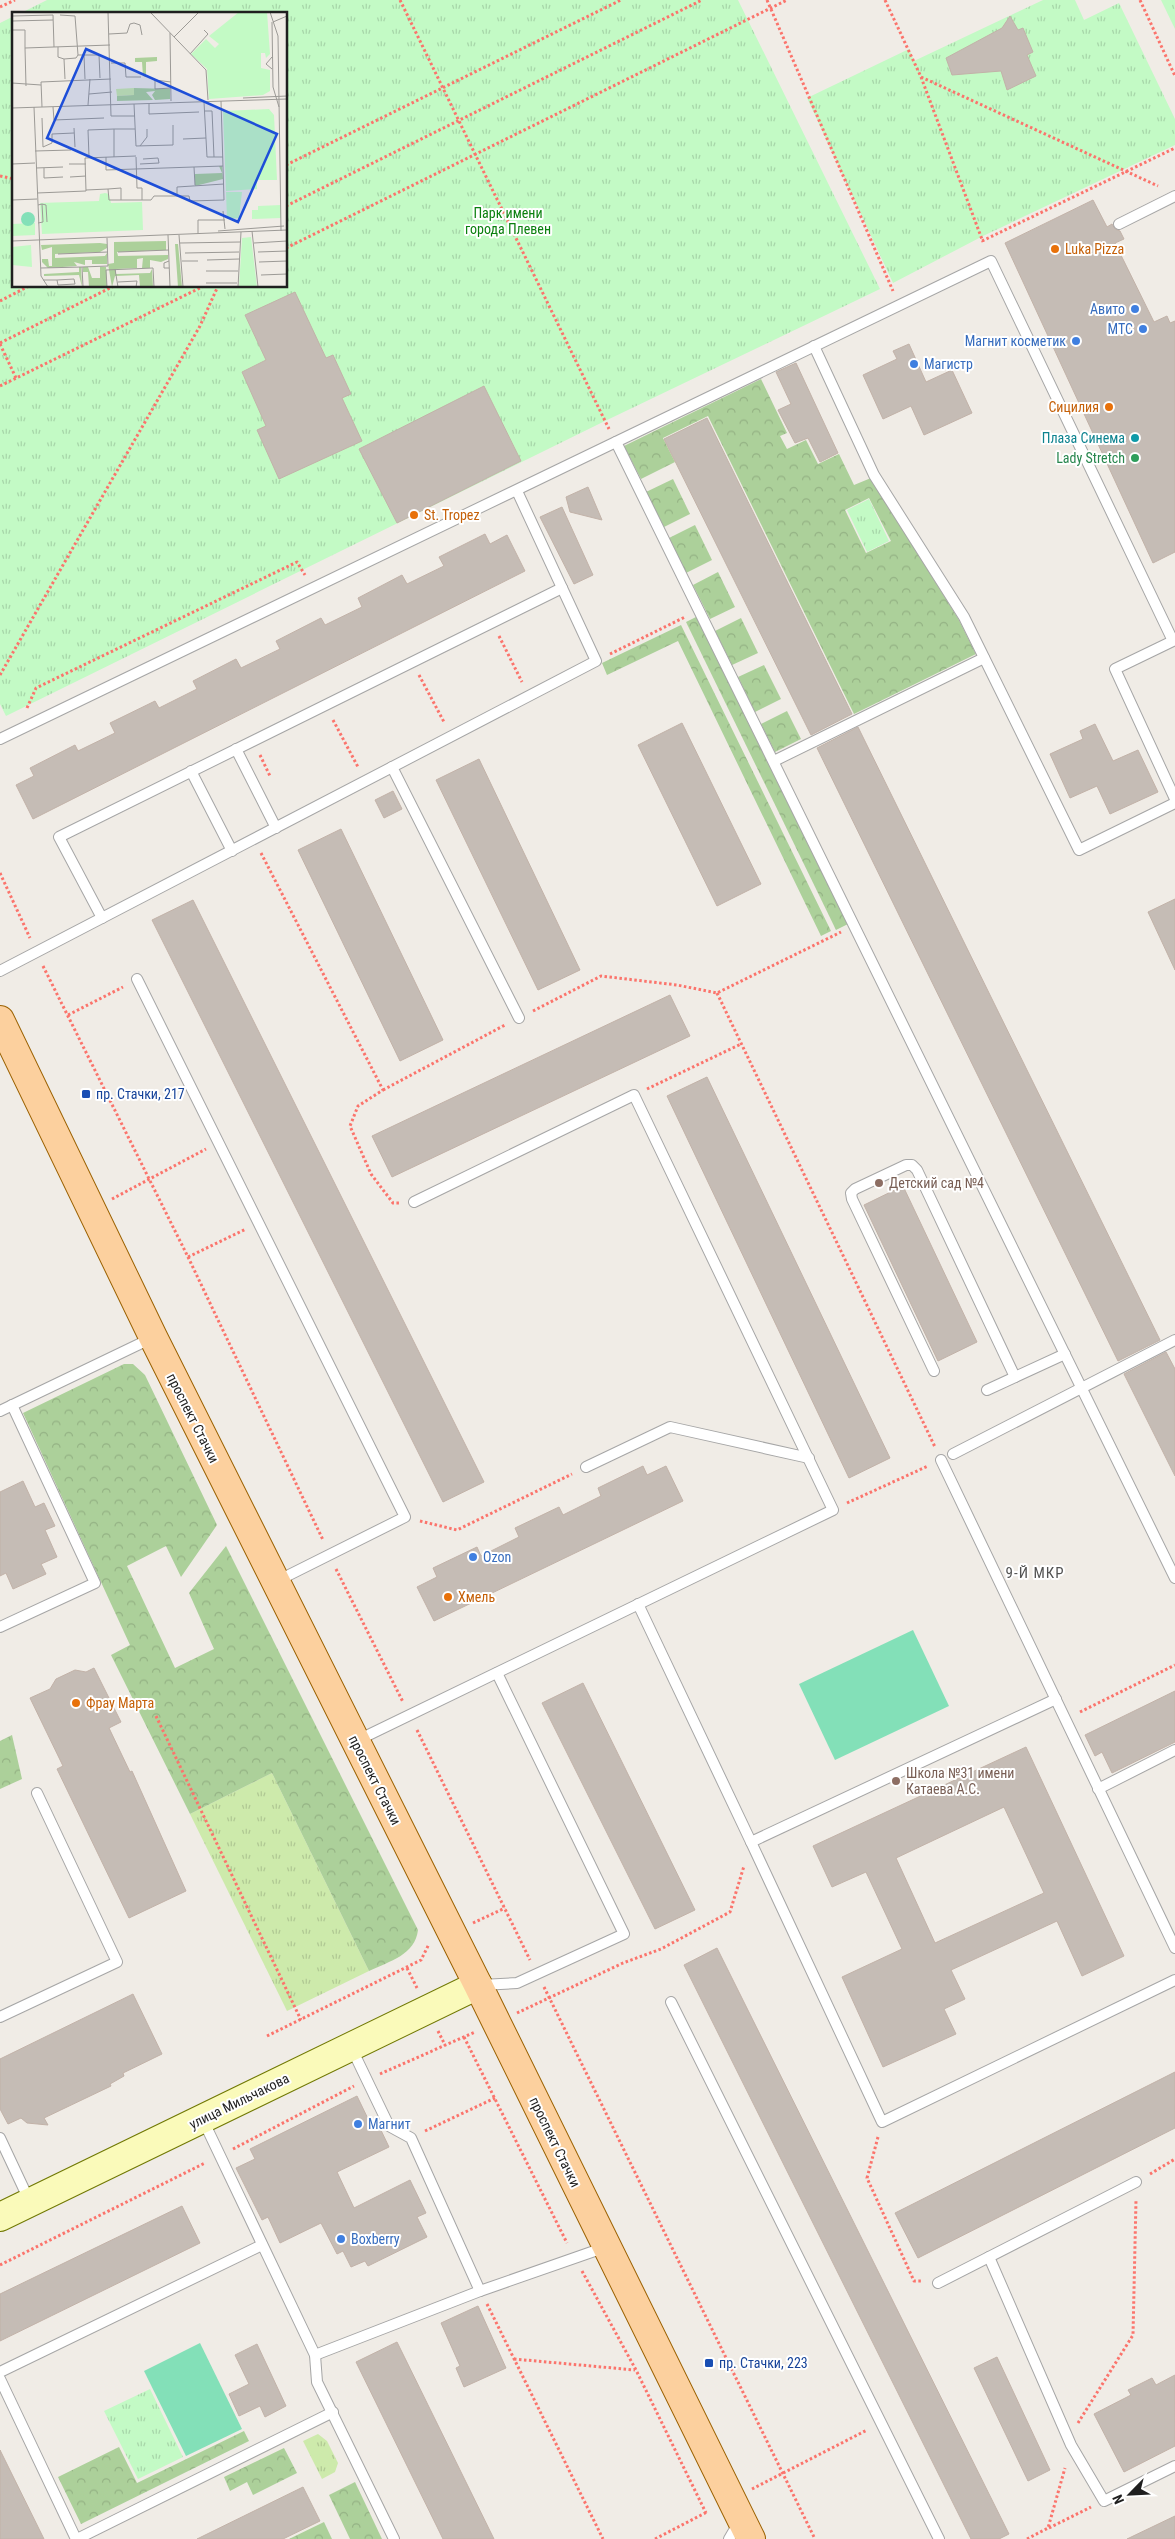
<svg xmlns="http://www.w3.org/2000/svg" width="1175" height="2539" font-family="'Roboto Condensed',sans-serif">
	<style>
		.grass { fill: url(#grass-tufts) }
		.forest { fill: url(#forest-crowns); fill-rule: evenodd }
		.park { fill: url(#park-tufts) }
		.pitch { fill: #83e0b8 }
		.building { fill: #c5bcb5; stroke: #c2b2a8; fill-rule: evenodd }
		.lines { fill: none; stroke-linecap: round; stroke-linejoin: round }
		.lane-casing { stroke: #a6a6a6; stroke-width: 12 }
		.secondary-casing { stroke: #717904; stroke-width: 30 }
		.primary-casing { stroke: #9b6100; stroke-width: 30 }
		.path { stroke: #fb746c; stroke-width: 3; stroke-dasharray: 2.5 2.5; stroke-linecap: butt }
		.lane { stroke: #fff; stroke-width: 10 }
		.secondary { stroke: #fafaba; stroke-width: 28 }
		.primary { stroke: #fcd09e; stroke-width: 28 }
		.food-dot { fill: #e8710a; stroke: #fff; stroke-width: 2 }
		.shop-dot { fill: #3f7fe0; stroke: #fff; stroke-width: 2 }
		.culture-dot { fill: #0f9aa8; stroke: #fff; stroke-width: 2 }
		.leisure-dot { fill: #2e9e5b; stroke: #fff; stroke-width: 2 }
		.transit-dot { fill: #1a4fb4; stroke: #fff; stroke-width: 2 }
		.education-dot { fill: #8d6e63; stroke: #fff; stroke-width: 2 }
		.labels { text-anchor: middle; stroke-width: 4; stroke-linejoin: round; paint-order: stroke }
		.park-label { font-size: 14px; fill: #0b800f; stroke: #fff }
		.food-label { font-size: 14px; fill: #c56008; stroke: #fff; text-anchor: start }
		.shop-label { font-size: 14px; fill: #366cbe; stroke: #fff; text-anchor: start }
		.culture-label { font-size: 14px; fill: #0d838f; stroke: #fff; text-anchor: end }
		.leisure-label { font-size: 14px; fill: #27864d; stroke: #fff; text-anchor: end }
		.transit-label { font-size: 14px; fill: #164399; stroke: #fff; text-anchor: start }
		.education-label { font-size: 14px; fill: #785e54; stroke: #fff; text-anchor: start }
		.street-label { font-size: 14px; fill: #1f1f1f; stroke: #fff }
		.neighbourhood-label { font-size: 15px; letter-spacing: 1px; fill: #525252; stroke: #fff }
		.inset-road { fill: none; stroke: #9c9a96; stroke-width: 1 }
		.view { fill: #1d4ed8; fill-opacity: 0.15; stroke: #1d4ed8; stroke-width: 2.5 }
		.inset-edge { fill: none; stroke: #1f1f1f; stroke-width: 2.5 }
	</style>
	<defs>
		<pattern id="grass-tufts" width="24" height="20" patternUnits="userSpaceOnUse" patternTransform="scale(1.25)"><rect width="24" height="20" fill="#cdeaab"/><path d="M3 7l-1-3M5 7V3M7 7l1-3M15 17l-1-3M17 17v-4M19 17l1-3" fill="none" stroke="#b0c893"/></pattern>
		<pattern id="forest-crowns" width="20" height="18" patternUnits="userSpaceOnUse" patternTransform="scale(1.25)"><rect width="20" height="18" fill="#acd09a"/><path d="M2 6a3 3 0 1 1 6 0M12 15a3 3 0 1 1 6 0" fill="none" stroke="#94b284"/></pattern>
		<pattern id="park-tufts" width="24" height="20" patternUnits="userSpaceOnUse" patternTransform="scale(1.25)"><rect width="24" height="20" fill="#c3fac5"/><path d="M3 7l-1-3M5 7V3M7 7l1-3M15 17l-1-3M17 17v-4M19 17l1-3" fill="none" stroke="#a7d6a9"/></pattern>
	</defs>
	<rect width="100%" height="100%" fill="#f0ece6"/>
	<g class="grass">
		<path d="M272,1773L369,1971L287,2011L190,1814Z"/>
		<path d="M318,2434L327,2441L338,2463L335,2472L322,2479L303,2441Z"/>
	</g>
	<g class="forest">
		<path d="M761,379L787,433L780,436L787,449L806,440L818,464L839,454L854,485L871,478L959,620L976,654L854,714L708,416L663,438L675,462L641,479L624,446ZM869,498L891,541L866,553L845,510Z"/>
		<path d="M673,479L690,514L664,527L646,492Z"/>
		<path d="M695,525L712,560L686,573L669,538Z"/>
		<path d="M718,572L735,607L710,619L693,585Z"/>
		<path d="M698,616L848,924L836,930L686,622Z"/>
		<path d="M741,618L758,653L732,665L715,631Z"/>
		<path d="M681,625L831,931L821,936L678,641L607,675L602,663Z"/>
		<path d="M764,665L781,699L755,712L738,677Z"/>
		<path d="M787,711L801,739L775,752L761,724Z"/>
		<path d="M124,1364H133L145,1375L217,1525L181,1577L166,1546L127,1566L175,1668L214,1649L189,1593L226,1546L418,1930C415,1955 390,1961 369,1971L272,1773L190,1814L111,1655L130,1645L23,1413Z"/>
		<path d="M12,1735L22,1779L0,1789V1741Z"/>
		<path d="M244,2431L249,2441L81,2524L58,2477L119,2447L137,2483Z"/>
		<path d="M284,2448L297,2473L253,2495L247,2482L230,2491L224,2477Z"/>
		<path d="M355,2482L382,2539H350L329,2495Z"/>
		<path d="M324,2522L332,2539H289Z"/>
	</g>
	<g class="park">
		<path d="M47,0H738L880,289L605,421L6,716L0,704V23L14,16V286H286V14H19Z"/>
		<path d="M1043,0H1075L1084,20L1119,3L1175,119V145L983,236L893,283L807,98L909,49L914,61Z"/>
		<path d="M1161,0H1175V29Z"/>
		<path d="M869,499L889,541L867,552L847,510Z"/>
		<path d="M150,2389L183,2457L138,2479L104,2411Z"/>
	</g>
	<g class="pitch">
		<path d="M913,1630L949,1706L835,1760L799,1684Z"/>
		<path d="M200,2343L242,2429L186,2456L144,2371Z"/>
	</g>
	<g class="building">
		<path d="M1010,16L1018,30L1023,28L1033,52L1027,55L1036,76L1007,90L1001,71L952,75L946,58L1002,28Z"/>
		<path d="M1093,200L1107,227L1112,224L1115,229L1120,231L1124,239L1115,243L1154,322L1167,316L1170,323L1175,321V552L1153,563L1005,243Z"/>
		<path d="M295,292L326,358L333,355L351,394L342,398L362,441L279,479L257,430L266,426L242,372L266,360L245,315Z"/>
		<path d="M909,344L926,382L952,370L972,413L924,435L911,406L883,419L863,375L897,359L893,351Z"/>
		<path d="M796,363L838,453L820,462L808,438L795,443L778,410L791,404L776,372Z"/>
		<path d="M484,386L521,461L397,523L359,449Z"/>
		<path d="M707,418L852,714L811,735L664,439Z"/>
		<path d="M588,487L602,520L570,512L566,497Z"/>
		<path d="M562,507L593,575L574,584L540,517Z"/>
		<path d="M485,534L490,544L507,535L525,571L33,819L16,785L34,776L30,768L75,745L78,751L115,733L110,723L155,701L159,708L197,689L193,681L236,659L241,668L280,649L276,641L321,618L325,625L362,607L358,598L402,575L407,584L444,566L439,557Z"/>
		<path d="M682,723L761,884L717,906L638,745Z"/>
		<path d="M1095,724L1113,761L1138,750L1158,792L1110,814L1097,786L1070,798L1050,754L1083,739L1080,731Z"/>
		<path d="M858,727L1160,1340L1118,1361L818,750L817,748Z"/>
		<path d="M479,759L580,970L538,990L436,780Z"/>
		<path d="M393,791L402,809L384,818L375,800Z"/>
		<path d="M341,829L443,1040L400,1061L298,850Z"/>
		<path d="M1175,899V970L1148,912Z"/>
		<path d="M193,900L484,1482L443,1502L152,920Z"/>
		<path d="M670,995L690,1036L392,1177L372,1136Z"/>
		<path d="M707,1077L890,1458L849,1478L667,1096Z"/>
		<path d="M903,1186L977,1342L938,1361L864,1205Z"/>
		<path d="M1166,1352L1175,1369V1476L1124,1374Z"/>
		<path d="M643,1466L647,1475L666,1466L683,1501L434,1621L417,1587L437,1577L433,1568L477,1547L481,1556L519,1537L515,1528L559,1507L563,1515L601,1496L598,1488Z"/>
		<path d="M23,1481L35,1507L44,1503L55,1526L45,1530L57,1557L41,1564L46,1574L13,1589L6,1573L0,1576V1492Z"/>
		<path d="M94,1668L121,1722L109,1728L130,1772L132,1771L186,1891L129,1918L57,1769L63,1766L30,1698L50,1689L56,1679L75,1670L86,1672Z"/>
		<path d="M583,1683L695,1910L655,1929L542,1703Z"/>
		<path d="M1175,1691V1742L1112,1773L1102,1752L1095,1756L1085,1735Z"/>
		<path d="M1026,1747L1124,1956L1082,1976L1057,1921L951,1970L965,1999L944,2009L956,2034L883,2067L842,1977L902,1949L866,1872L832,1887L813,1846ZM1004,1807L1044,1893L935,1943L896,1858Z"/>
		<path d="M717,1948L1009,2534L999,2539H971L684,1965Z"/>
		<path d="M133,1994L162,2054L123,2073L124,2076L110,2084L111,2086L44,2118L48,2125L27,2123L21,2118L8,2124L0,2109V2059Z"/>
		<path d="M1175,2072V2128L918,2258L895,2213Z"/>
		<path d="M357,2096L372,2127L378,2124L389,2147L337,2172L354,2208L410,2180L426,2213L417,2217L427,2237L368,2266L365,2261L351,2267L343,2251L337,2254L321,2223L280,2243L268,2217L262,2220L236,2168L255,2159L250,2149Z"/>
		<path d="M182,2206L200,2243L0,2341V2294Z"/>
		<path d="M478,2306L506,2368L464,2387L456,2368L460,2366L441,2323Z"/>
		<path d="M397,2342L494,2539H443L356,2362Z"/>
		<path d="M257,2344L286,2406L265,2417L260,2406L239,2416L229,2394L249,2384L235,2355Z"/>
		<path d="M997,2357L1050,2470L1028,2481L974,2368Z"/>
		<path d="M1175,2375V2446L1124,2472L1094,2414L1131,2395L1128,2390L1152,2378L1156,2385Z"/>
		<path d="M0,2450L44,2539H0Z"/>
		<path d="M303,2487L320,2521L283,2539H197Z"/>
		<path d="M1175,2516V2539H1127Z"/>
	</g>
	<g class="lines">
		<defs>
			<g id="lane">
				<path d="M1119,224L1175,196"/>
				<path d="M814,346L874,475L964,617L1079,850L1175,803"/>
				<path d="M616,442L1175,1578"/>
				<path d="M0,739L991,261L1173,641L1115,669L1175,799"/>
				<path d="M236,749L276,828"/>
				<path d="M774,761L984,658"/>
				<path d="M392,767L519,1018"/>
				<path d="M191,771L232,851"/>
				<path d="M102,918L59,837L562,588"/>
				<path d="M0,971L596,661L517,491"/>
				<path d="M137,979L405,1517L277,1581"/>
				<path d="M934,1371L852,1199L851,1193L855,1189L906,1165H912L917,1170L1015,1377"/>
				<path d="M987,1390L1065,1354"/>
				<path d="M0,1411L152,1338"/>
				<path d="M953,1454L1175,1340"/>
				<path d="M941,1460L1175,1948"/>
				<path d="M586,1467L670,1427L809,1458"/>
				<path d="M638,1604L751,1842L1056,1699"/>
				<path d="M0,1627L95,1583L12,1405"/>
				<path d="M356,1741L833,1510L634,1095L414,1202"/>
				<path d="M1098,1789L1175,1750"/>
				<path d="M751,1842L882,2122L1175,1980"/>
				<path d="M481,1985L517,1983L624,1934L497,1673"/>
				<path d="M671,2002L939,2539"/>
				<path d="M0,2017L117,1962L37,1793"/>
				<path d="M351,2047L389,2126L411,2138L480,2291"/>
				<path d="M203,2120L315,2355L317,2382L394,2539"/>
				<path d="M0,2138L30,2202"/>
				<path d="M989,2257L1071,2445L1104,2501L1175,2466"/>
				<path d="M938,2283L1136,2182"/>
				<path d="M315,2355L480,2291L606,2247"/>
				<path d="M0,2372L262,2245"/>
				<path d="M0,2379L76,2539"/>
				<path d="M77,2539L333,2412"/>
				<path d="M729,2539L739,2522"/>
			</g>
			<path id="secondary" d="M0,2217L478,1985"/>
			<path id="primary" d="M0,1020L153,1337L478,1985L751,2539"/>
		</defs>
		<use href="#lane" class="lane-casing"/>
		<use href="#secondary" class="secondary-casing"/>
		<use href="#primary" class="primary-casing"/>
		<g class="path">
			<path d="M400,0L609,429"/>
			<path d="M767,0L893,291"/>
			<path d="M885,0L921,77L1158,186"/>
			<path d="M1140,0L1175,76"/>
			<path d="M0,7L15,0"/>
			<path d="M921,77L983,242"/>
			<path d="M286,165L621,0"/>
			<path d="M0,176L14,179"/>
			<path d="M286,206L702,0"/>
			<path d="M982,241L1175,148"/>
			<path d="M286,248L787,0"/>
			<path d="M0,301L29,286"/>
			<path d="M0,343L114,286"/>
			<path d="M0,344L16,378"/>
			<path d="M0,386L204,286"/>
			<path d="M499,636L522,682"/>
			<path d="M610,654L685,617"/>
			<path d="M0,675L200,326L218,286"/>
			<path d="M419,675L444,722"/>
			<path d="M27,708L36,688L297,562L305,575"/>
			<path d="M333,720L358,767"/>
			<path d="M260,755L270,776"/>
			<path d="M261,853L383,1090L358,1106L350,1126L371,1174L393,1203H399"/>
			<path d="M0,873L30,938"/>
			<path d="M43,966L188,1257L323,1540"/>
			<path d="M717,993L935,1447"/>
			<path d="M533,1011L601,976L677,985L717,993L841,932"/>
			<path d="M68,1015L123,987"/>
			<path d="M647,1089L741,1044"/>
			<path d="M383,1090L505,1025"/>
			<path d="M112,1199L206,1149"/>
			<path d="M188,1257L246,1229"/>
			<path d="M847,1503L928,1466"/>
			<path d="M420,1521L457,1530L572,1474"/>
			<path d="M336,1569L403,1702"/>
			<path d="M1080,1712L1175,1665"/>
			<path d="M156,1716L301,2020"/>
			<path d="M417,1730L530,1960"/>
			<path d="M473,1923L505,1908"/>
			<path d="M407,1968L417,1988"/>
			<path d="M544,1987L815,2539"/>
			<path d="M517,2013L623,1963L661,1949L730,1912L744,1866"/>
			<path d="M438,2031L445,2045"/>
			<path d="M267,2036L421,1960L429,1944"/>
			<path d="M464,2037L567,2243"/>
			<path d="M380,2074L475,2032"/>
			<path d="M425,2131L495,2098"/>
			<path d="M878,2137L867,2178L914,2281H922"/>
			<path d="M233,2149L354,2086"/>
			<path d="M1150,2174L1175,2159"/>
			<path d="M0,2265L205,2163"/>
			<path d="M582,2271L636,2370L706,2513"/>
			<path d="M487,2304L603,2539"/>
			<path d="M514,2359L635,2370"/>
			<path d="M1078,2423L1133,2335L1136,2200"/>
			<path d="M752,2489L867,2430"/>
			<path d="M1049,2528L1091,2507"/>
			<path d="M655,2539L707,2512"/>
			<path d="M1027,2539L1048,2528L1065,2468"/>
		</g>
		<use href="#lane" class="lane"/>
		<use href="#secondary" class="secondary"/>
		<use href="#primary" class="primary"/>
	</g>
	<g class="food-dot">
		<circle cx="1055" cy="249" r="5"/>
		<circle cx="1109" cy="407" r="5"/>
		<circle cx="414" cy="515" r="5"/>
		<circle cx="448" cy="1597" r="5"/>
		<circle cx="76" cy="1703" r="5"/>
	</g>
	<g class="shop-dot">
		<circle cx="1135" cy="309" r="5"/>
		<circle cx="1143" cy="329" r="5"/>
		<circle cx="1076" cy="341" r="5"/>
		<circle cx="914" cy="364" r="5"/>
		<circle cx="473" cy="1557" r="5"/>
		<circle cx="358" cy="2124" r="5"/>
		<circle cx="341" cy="2239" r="5"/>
	</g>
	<circle class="culture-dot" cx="1135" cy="438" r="5"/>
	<circle class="leisure-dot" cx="1135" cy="458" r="5"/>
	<g class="transit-dot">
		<rect x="81" y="1089" width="10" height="10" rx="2.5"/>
		<rect x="704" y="2358" width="10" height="10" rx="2.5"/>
	</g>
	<g class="education-dot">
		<circle cx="879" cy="1183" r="5"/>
		<circle cx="896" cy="1781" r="5"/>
	</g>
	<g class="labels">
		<g class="park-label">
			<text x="508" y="218">Парк имени<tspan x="508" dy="16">города Плевен</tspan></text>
		</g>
		<g class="food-label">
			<text x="1065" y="254">Luka Pizza</text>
			<text x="1099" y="412" text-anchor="end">Сицилия</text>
			<text x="424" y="520">St. Tropez</text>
			<text x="458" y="1602">Хмель</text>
			<text x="86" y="1708">Фрау Марта</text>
		</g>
		<g class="shop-label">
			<text x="1125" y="314" text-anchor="end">Авито</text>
			<text x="1133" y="334" text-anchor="end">МТС</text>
			<text x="1066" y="346" text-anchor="end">Магнит косметик</text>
			<text x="924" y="369">Магистр</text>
			<text x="483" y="1562">Ozon</text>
			<text x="368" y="2129">Магнит</text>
			<text x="351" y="2244">Boxberry</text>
		</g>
		<g class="culture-label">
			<text x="1125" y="443">Плаза Синема</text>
		</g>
		<g class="leisure-label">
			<text x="1125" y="463">Lady Stretch</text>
		</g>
		<g class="transit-label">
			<text x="96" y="1099">пр. Стачки, 217</text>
			<text x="719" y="2368">пр. Стачки, 223</text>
		</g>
		<g class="education-label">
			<text x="889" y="1188">Детский сад №4</text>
			<text x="906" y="1778">Школа №31 имени<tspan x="906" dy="16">Катаева А.С.</tspan></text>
		</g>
		<g class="street-label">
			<text transform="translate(193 1418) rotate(63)" y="5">проспект Стачки</text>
			<text transform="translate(375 1780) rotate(63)" y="5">проспект Стачки</text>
			<text transform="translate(239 2101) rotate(-26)" y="5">улица Мильчакова</text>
			<text transform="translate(555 2142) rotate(64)" y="5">проспект Стачки</text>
		</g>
		<g class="neighbourhood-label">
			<text x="1035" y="1578">9-Й МКР</text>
		</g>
	</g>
	<g transform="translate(12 12)">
		<rect width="275" height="275" fill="#f0ece6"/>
		<path d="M122,76L123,83L105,84L104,77Z" fill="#cdeaab"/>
		<path d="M145,45V49L134,50V65L131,64L130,50H123V46ZM122,76L158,77V87L143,88L140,83L143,79L134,80L141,88L105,89V84L122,83ZM207,154H210L211,167L183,174V162L210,161ZM154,229V238L105,240L106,244L156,243V247L149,250L138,248V256H130L131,246L125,247V256L104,257V262L138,261L140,257L141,275H128L127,263L103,264L100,275L96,252L102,251V230ZM88,231L95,232V236L88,240L43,242V246L93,244L95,241V252H80V248H73V253L62,250L65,254L36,256L30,250V247H36L37,254H40V235L30,238L29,233ZM163,232H166L170,275H166ZM67,255H69L70,275L67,263L32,264V262L67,260ZM71,255H76L80,266H88V255H94L95,275H77L76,260H71Z" fill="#acd09a"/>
		<path d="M227,0H255L258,42L254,46L253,41H249V56L258,58V79L251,83L197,87L195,57L179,42L194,27L203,36L207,32L197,24ZM257,97L262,103L265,168H245V177L214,179L211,99ZM214,180H230L227,206L215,207ZM93,181L97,182L99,191L130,190L131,218L30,222L28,191L87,189L88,182ZM269,193V206L240,207V198H246V194ZM23,211V223L0,224V212ZM239,225L245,275H227L230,226ZM19,233L20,255L0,253V235Z" fill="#c3fac5"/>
		<path d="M9 207a7 7 0 1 1 14 0a7 7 0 1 1-14 0Z" fill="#83e0b8"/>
		<path class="inset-road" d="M96,0L99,104H123M258,0L266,24L269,219M139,1L194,58L196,88M48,3L63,4L66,43H72L73,67M0,4L41,3L42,35M0,9L41,8M260,10L261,75L267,95M261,10L275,4M0,18H13V36L98,33M158,21L159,89M97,22L115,21L118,12L122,11L128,13L130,23M162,25L187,0M46,35V45L52,47L53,67M13,36L14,74M178,42L196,22L192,18M72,43H87L88,66M260,45L254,52L260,57M52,47L64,46L66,43M99,51H113L114,65H129M159,70L143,68V77L159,76M0,71L29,73M77,82L100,80M231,86L275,84M192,90L195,145H211M122,92L124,134L161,133V113M137,92V102L187,100M76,93L78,67M22,95L29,264L36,275M30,95L29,70L99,67M41,95L42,108L92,106M0,96L275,87M193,99H200L202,145M30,106L31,135M62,116L63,135M171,127L194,126M128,134L135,125V117M31,135L40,131V122L62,121M23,139L59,138M77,145L76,118L102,117M94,145V158L211,154M102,145V117H123M124,145L125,176H130V188M0,152L23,151M57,152H74M128,152L147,151L146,146L131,147M182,155L183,173M24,156L51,155M32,156V166L51,165M58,165L74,164M74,178L96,177M25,181L74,179L73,146L124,144M165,184V175L212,172M0,188L25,187M109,188V176L96,177L97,188H139L142,184H177L178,189L212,188L209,89M30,192L34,193L35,210M26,193L30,192L31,210L26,211M211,199L213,217M206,219L272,214M240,219L246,275M186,222V208H213M156,223L158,275M167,223L171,275M0,229L275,218M168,231L228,230M242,231L275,229M106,240L157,238M246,240L275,239M173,241L227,240M46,242L96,240M195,248L227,247M157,249L152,251V256H157M170,249H186M247,250L275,249M29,256L70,255M103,257L106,275M194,259H226M249,263L275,262M31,268H45L62,267L63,272L46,273L45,268M106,270L125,269L124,275M194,271H225M71,275L70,255L96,254L95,226M95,275L94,258L141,256L142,275M226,275L229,220"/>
		<path class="view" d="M74,37L265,122L226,210L35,126Z"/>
		<rect width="275" height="275" class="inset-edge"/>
	</g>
	<g transform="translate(1130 2494) rotate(246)" stroke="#ffffff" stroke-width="4" paint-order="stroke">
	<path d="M0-4L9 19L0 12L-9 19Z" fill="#1f1f1f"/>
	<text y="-8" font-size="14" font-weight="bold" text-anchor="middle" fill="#1f1f1f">N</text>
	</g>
</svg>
